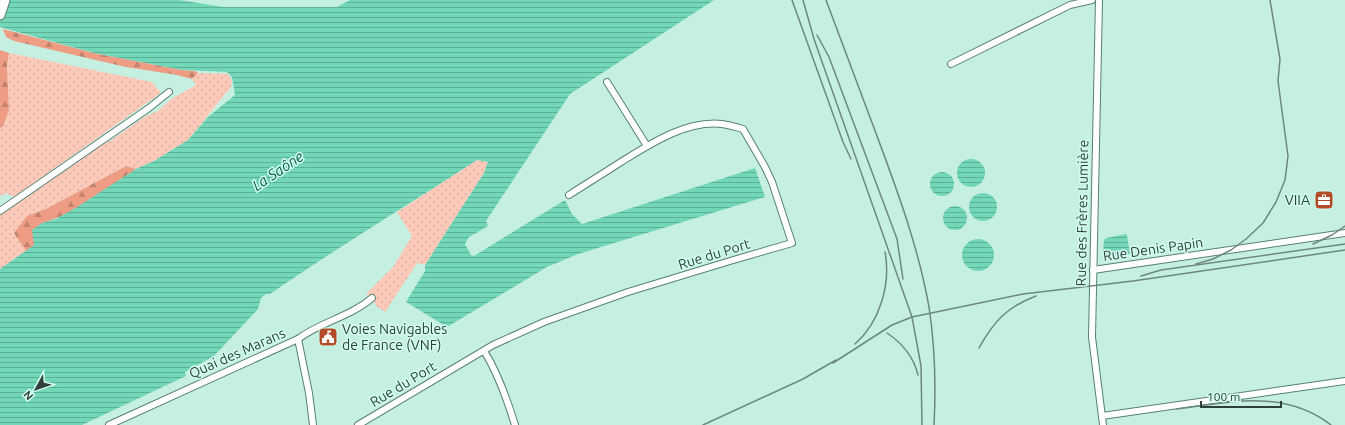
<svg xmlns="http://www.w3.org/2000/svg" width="1345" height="425" font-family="Ubuntu,sans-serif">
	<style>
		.grass { fill: url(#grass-dots) }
		.forest { fill: url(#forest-firs) }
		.water { fill: url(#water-rules) }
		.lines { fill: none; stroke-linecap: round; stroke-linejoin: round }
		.minor-casing { stroke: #588073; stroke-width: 8 }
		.secondary-casing { stroke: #588073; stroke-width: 11 }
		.minor { stroke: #fff; stroke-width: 6 }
		.secondary { stroke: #fff; stroke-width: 9 }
		.rail { stroke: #6d887f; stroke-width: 1.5 }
		.labels { text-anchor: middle; stroke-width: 3; stroke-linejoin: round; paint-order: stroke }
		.poi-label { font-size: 14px; fill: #2f403a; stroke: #d2fdee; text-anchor: end }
		.street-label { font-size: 14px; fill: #2f403a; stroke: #d2fdee }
		.water-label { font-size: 15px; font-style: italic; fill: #035d4a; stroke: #d2fdee }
	</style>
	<defs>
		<pattern id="grass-dots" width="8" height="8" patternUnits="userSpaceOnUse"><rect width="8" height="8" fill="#fdcaba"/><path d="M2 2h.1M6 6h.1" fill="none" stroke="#d9afa1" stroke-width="1.8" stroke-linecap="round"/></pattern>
		<pattern id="forest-firs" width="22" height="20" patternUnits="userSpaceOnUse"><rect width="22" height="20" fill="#ee9c83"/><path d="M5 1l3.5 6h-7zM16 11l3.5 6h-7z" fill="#c1816c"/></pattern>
		<pattern id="water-rules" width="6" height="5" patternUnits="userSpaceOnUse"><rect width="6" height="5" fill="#72d7b9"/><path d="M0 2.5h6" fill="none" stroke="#5eb097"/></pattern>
	</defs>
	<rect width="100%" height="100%" fill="#c5f0e1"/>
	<g class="grass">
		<path d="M9,53L152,82L161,93L14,197L6,193L0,196V128L3,126L9,110L7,66Z"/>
		<path d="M198,73L228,74L232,81L231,87L188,140L154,161L136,169L126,166L46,209L27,216L14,233L26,251L0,269V214L23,200L100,145L110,141L144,117L158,111L171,99L196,85L192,79Z"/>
		<path d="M477,160L488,162L484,173L425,265L417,263L385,312L376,306L372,298L366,294L393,267L412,236L397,212Z"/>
	</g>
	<g class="forest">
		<path d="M3,29L94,53L182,70L195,71L198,73L192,79L177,75L126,67L14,41L6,37Z"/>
		<path d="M0,50L9,53L7,66L9,110L3,126L0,128Z"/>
		<path d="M126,166L136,169C108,187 74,215 42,223L34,245L26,251L14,233L27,216L46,209Z"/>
	</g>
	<g class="water">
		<path d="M0,0H179L224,7H337L350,0H714L570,94L486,221L488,226L469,237L465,244L471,255L474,256L565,200L572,214L582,224L755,168L765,197L578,254L547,267L447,327L406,302L425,271V265L484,173L488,162L477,160C408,205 338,247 270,294H266L261,298L258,309L214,356L185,372L186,376L82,425H0V269L34,245L32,230L42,223L56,219L77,207L136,169L154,161L188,140L208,117L235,95L232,77L227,72L182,70L94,53L0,27Z"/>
		<circle cx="971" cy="173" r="14"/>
		<circle cx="942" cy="184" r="12"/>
		<circle cx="983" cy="207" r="14"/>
		<circle cx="955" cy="218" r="12"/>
		<path d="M1126,234L1127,235L1130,254L1107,256L1103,252L1104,240L1106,238Z"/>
		<circle cx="978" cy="255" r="16"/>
	</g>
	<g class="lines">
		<defs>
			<g id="minor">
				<path d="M1099,0L1092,337L1103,425"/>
				<path d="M951,64L1070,5L1092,0"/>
				<path d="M607,82L647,146"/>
				<path d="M0,211L149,108L169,92"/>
				<path d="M1093,270L1345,233"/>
				<path d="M298,339L309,393L313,425"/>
				<path d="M484,351C498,373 507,399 515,425"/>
				<path d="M1102,416L1345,381"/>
				<path d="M109,425L298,339C320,322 350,317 372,298"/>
				<path d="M358,425L493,345L544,322L628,292L730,261L792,243L772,182L765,167L743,129C736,127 729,125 722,124C686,120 650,144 621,162C604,173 586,184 569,195"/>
			</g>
			<path id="secondary" d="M0,15L5,0"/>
		</defs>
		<use href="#minor" class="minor-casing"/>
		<use href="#secondary" class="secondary-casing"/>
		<use href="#minor" class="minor"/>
		<use href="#secondary" class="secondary"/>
		<g class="rail">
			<path d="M792,0L843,142L851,159"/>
			<path d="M803,0L814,39L912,317L921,366L922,425"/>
			<path d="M826,0C842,43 858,85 874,128C896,187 918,245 929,307C935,346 936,386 934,425"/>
			<path d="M817,35L829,57L897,239L903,279"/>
			<path d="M1313,244L1332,235L1345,226"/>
			<path d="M1196,264L1213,259L1231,250L1246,239L1263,223L1276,202L1285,180L1288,156L1278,81L1280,59L1270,0"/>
			<path d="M1141,276L1161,270L1345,244"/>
			<path d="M887,333C902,343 914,358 918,375"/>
			<path d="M855,344C880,322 891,284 885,252"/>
			<path d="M979,348C994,321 1007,307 1036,296"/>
			<path d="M833,363L892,325L912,317L1023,294L1133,281L1345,250"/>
			<path d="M1177,409C1231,402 1284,389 1331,425"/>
			<path d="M703,425L803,379L836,360"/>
		</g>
	</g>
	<defs>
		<symbol id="office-square" viewBox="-11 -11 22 22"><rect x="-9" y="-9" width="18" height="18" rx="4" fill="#b34b29" stroke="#d2fdee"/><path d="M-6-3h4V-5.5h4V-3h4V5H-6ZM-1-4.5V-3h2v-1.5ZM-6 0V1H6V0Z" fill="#fff"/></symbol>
		<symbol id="civic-square" viewBox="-11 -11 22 22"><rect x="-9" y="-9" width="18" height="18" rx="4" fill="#b34b29" stroke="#d2fdee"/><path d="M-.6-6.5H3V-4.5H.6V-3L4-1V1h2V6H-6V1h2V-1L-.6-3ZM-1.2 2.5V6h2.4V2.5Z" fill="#fff"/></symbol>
	</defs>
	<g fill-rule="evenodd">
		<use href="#office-square" x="1313" y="189" width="22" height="22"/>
		<use href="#civic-square" x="317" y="326" width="22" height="22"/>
	</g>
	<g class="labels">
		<g class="poi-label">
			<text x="1310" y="205">VIIA</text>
			<text x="342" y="334" text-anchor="start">Voies Navigables<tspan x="342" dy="16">de France (VNF)</tspan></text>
		</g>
		<g class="street-label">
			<text transform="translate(1082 213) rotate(-89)" y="5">Rue des Frères Lumière</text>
			<text transform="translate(1153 249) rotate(-8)" y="5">Rue Denis Papin</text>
			<text transform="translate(714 254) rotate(-17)" y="5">Rue du Port</text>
			<text transform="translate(237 353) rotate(-24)" y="5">Quai des Marans</text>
			<text transform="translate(403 384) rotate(-31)" y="5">Rue du Port</text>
		</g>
		<g class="water-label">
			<text transform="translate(278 171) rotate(-34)" y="5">La Saône</text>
		</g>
	</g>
	<g transform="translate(36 389) rotate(230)" stroke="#d2fdee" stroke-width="3" paint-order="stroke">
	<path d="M0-3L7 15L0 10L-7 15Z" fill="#2f403a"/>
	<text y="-6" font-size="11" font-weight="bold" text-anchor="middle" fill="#2f403a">N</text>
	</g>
	<path d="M1201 401v6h80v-6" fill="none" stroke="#2f403a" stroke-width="2"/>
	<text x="1207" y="401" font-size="12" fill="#2f403a" stroke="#d2fdee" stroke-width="3" paint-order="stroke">100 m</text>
</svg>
